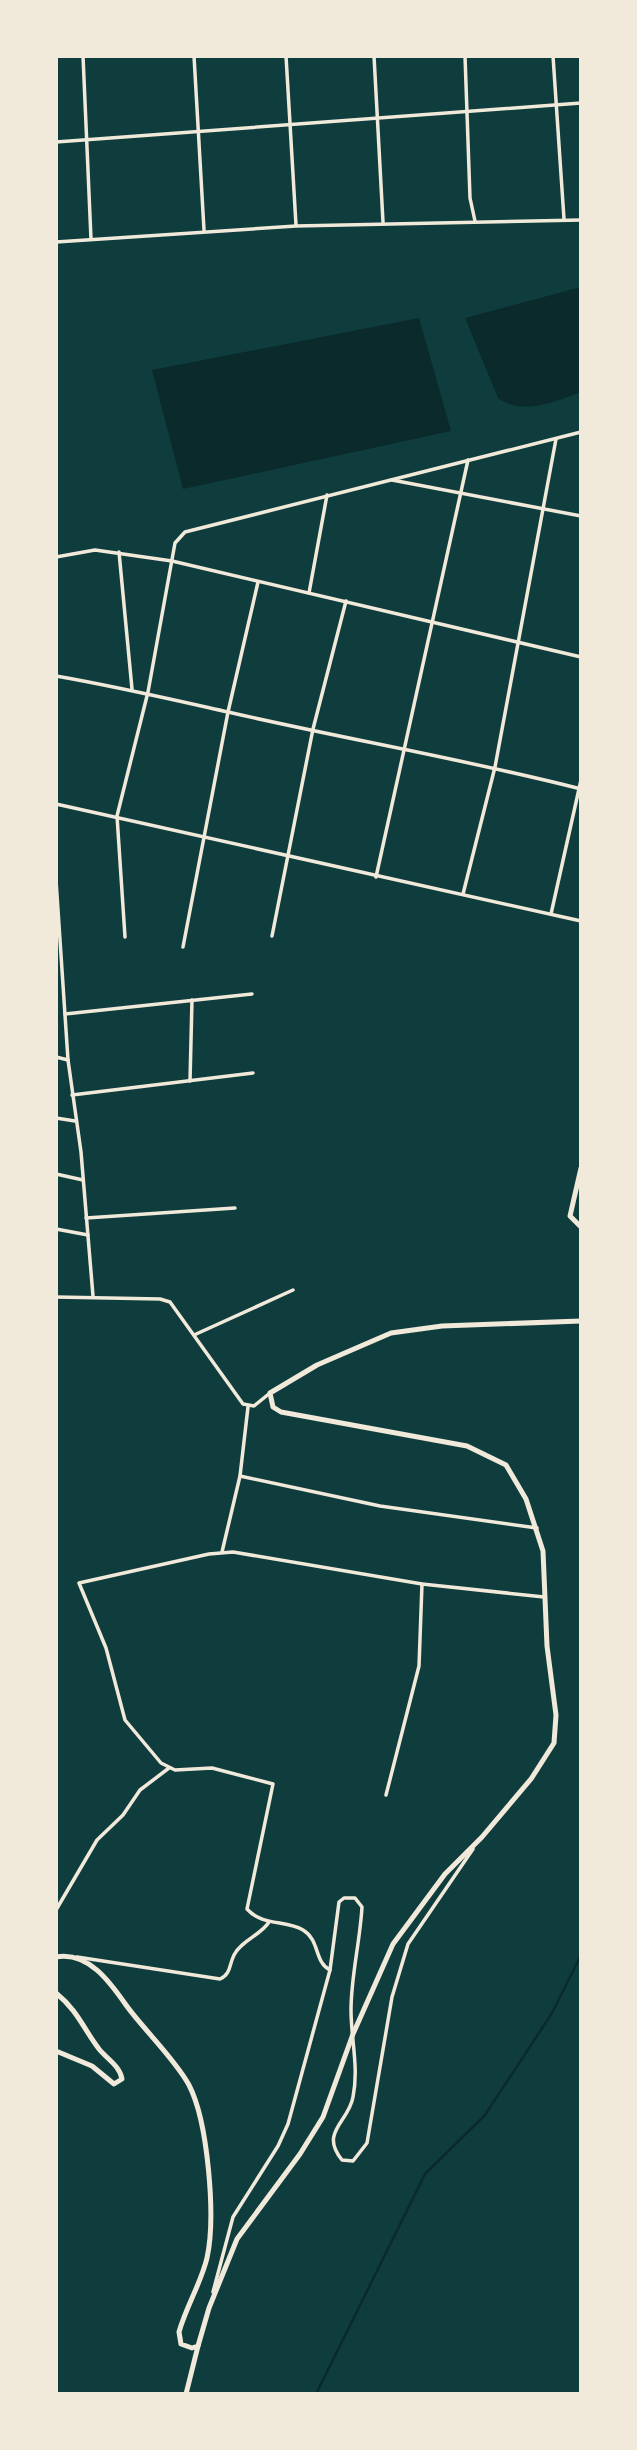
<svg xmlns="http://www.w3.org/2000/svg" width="637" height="2450" font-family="Helvetica,sans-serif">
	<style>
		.water { fill: #0a2a2b }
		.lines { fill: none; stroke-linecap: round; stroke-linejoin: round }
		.stream { stroke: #0a2a2b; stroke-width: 2.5 }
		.minor { stroke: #f1e9da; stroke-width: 3.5 }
		.tertiary { stroke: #f1e9da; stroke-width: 5 }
	</style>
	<rect width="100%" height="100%" fill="#0f3d3e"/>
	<g class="water">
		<path d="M581,287V392C554,402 523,416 498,398L465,318Z"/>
		<path d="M419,318L451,431L183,489L152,370Z"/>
	</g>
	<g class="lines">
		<path class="stream" d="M316,2394L425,2174L485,2115L552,2013L581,1955"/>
		<g class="minor">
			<path d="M83,56L91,239"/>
			<path d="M194,56L204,230"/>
			<path d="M286,56L296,225"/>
			<path d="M374,56L383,222"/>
			<path d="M465,56L470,198L475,221"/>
			<path d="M553,56L564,219"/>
			<path d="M56,142L581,103"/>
			<path d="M56,242L296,226L581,220"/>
			<path d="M392,480L581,516"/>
			<path d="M119,552L132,689"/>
			<path d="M56,557L95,550L172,561L581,657"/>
			<path d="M309,593L327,495"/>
			<path d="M56,676C114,686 170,699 228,712C345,739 464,759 581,789"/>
			<path d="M56,804L581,921"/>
			<path d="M376,877L468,460"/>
			<path d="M56,880L68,1060L81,1152L93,1296"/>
			<path d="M463,894L495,767L556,439"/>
			<path d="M551,914L581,780"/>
			<path d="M272,936L313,729L346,601"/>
			<path d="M125,937L117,816L148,692L175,543L185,532L581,432"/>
			<path d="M183,947L228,712L258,582"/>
			<path d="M65,1014L252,994"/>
			<path d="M56,1057L68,1060"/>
			<path d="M190,1081L192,1000"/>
			<path d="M72,1095L253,1073"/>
			<path d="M56,1118L75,1121"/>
			<path d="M56,1174L83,1180"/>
			<path d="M86,1218L235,1208"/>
			<path d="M56,1229L88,1235"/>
			<path d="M56,1297L160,1299L170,1302L243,1404L254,1406L270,1393"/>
			<path d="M194,1335L293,1290"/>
			<path d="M240,1476L380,1506L537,1528"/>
			<path d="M222,1552L240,1476L248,1407"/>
			<path d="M386,1795L419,1666L422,1584"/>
			<path d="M56,1910L97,1840L123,1815L140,1790L169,1768"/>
			<path d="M77,1957L220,1979C231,1974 229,1965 234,1955C242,1940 261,1935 269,1922"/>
			<path d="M330,1970C314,1962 320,1940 303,1930C286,1920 262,1926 247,1909L273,1784L212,1768L175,1770L161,1763L125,1720L106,1648L79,1583L209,1554L233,1552L422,1584L544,1597"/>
			<path d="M213,2292L233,2217L278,2146L288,2124L330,1970L339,1902L344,1898H355L362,1907C360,1942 351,1976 351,2010C351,2039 359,2068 353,2097C349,2122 319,2132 342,2160L353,2161L367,2143L392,1997L408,1944L473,1849"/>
		</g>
		<g class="tertiary">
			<path d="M581,1168L570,1216L581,1227"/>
			<path d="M56,1957C88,1951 110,1982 126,2005C144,2030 175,2059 189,2085C208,2122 216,2217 207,2258C201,2283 186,2307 179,2332L181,2344L192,2348L198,2346L209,2308L237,2239L300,2154L323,2117L353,2034L393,1944L445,1874L482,1837L531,1779L554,1743L556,1715L547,1646L543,1551L526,1499L506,1465L467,1446L281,1412L273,1407L270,1393L317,1365L391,1333L442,1326L581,1321"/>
			<path d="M56,1993C78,2011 83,2028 99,2049C107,2059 120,2066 122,2079L114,2084L92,2066L56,2051"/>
			<path d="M186,2394L198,2346"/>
		</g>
	</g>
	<rect width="637" height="2450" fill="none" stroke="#f1e9da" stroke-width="116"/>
</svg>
